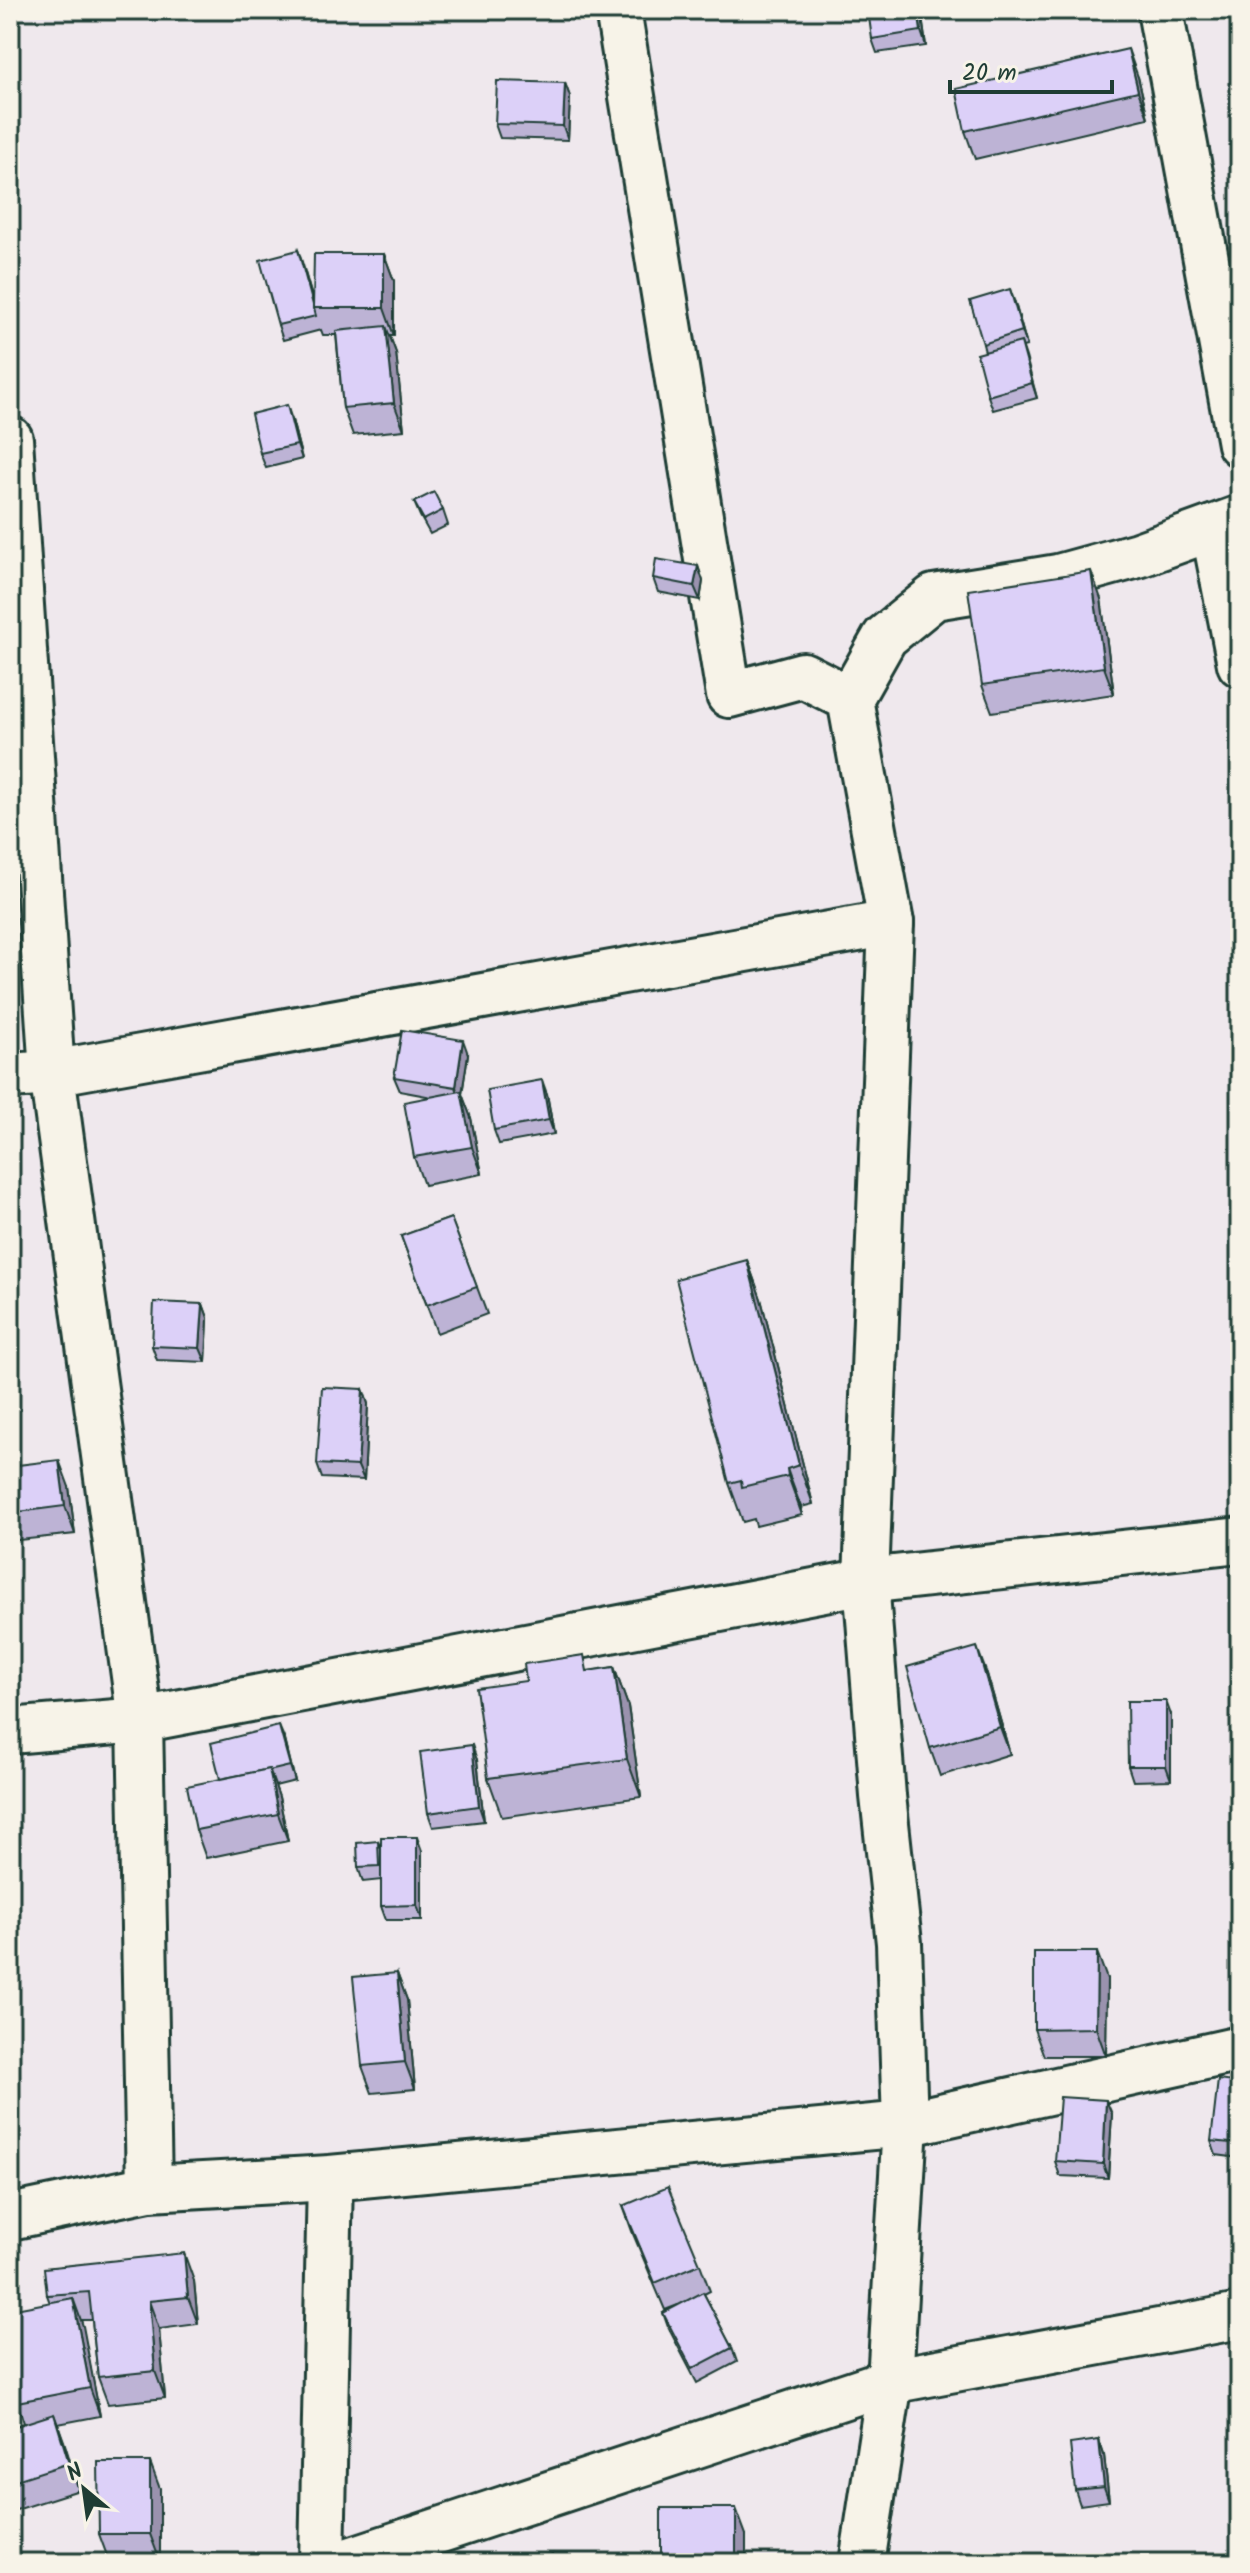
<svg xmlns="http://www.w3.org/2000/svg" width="1250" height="2573" font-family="Kalam,sans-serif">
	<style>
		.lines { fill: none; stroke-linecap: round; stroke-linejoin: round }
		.street-casing { stroke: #1f3d34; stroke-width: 50 }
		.street { stroke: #f7f3e8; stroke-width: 44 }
		.wall { fill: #bdb3d5; stroke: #1f3d34; stroke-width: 2 }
		.shaded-wall { fill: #9a92ae; stroke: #1f3d34; stroke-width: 2 }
		.building { fill: #dcd0f8; stroke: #1f3d34; stroke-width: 2 }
	</style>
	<rect width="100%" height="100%" fill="#efe8ed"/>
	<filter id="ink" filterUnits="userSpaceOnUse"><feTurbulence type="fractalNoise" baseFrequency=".0125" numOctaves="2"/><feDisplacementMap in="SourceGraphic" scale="16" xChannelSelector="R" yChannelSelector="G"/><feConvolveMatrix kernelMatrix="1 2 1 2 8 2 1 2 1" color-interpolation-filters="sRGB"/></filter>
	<g filter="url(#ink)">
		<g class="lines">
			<defs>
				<g id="street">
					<path d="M618,10L729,695L803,675L850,699L891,923L866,1581L883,1796L899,1943L905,2124L890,2381L862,2563"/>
					<path d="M1160,10L1240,444"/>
					<path d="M10,439L52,1073L140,1720L149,2188"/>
					<path d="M1213,528L1240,664"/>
					<path d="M850,699L885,637L934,597L1058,577L1138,555L1240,518"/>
					<path d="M10,1076L52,1073L891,923"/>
					<path d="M10,1731L140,1720L866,1581L1240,1540"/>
					<path d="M10,2217L149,2188L330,2178L905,2124L1240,2049"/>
					<path d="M322,2563L330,2178"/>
					<path d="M341,2563L890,2381L1240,2316"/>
				</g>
			</defs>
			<use href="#street" class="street-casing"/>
			<use href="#street" class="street"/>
		</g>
		<g class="wall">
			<path d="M921,10L926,46L877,53L872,39Z"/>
			<path d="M1021,10H1084L1024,20Z"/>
			<path d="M1138,77L1148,118L975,159L965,131Z"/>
			<path d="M565,83L570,97L568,140L500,138L495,124Z"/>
			<path d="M298,250L313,300L384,254L394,281V336H390L396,353L404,430L353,435L343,408L336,335H323L321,330L283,340L278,325Z"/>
			<path d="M1015,303L1027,346L1022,347L1037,398L993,410L988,396L985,352L983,344Z"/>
			<path d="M292,420L302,459L266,468L260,453Z"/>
			<path d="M414,502L443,510L448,525L430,534L420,516Z"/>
			<path d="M698,566L703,581L700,600L658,592L653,578Z"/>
			<path d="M1101,599L1114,694L992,712L982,685Z"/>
			<path d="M468,1054L462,1094L471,1118L482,1174L424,1185L414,1157L432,1097L400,1091L394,1077Z"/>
			<path d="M547,1094L554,1134L499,1144L494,1130Z"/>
			<path d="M451,1218L487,1314L437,1333L401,1236Z"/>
			<path d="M747,1260L761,1299L813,1504L801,1507L802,1515L756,1526L754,1519L743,1522L729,1483Z"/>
			<path d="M203,1304L208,1318L206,1362L157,1360L152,1346Z"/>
			<path d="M363,1389L368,1404L364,1480L322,1478L317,1464Z"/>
			<path d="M10,1466L69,1487L75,1534L10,1541Z"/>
			<path d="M614,1667L628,1706L641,1797L502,1817L488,1778L590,1671Z"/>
			<path d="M987,1674L1010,1754L940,1776L930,1748Z"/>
			<path d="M1171,1715V1780L1133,1781L1128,1766Z"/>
			<path d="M285,1740L295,1781L275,1786L279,1797L288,1841L206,1858L196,1830L220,1779Z"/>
			<path d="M477,1760L484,1821L433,1827L428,1813Z"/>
			<path d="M378,1841L381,1849L422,1851V1920H386L381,1906V1880L363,1882L358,1867Z"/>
			<path d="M397,1973L407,2000L415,2089L372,2093L362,2066Z"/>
			<path d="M1107,1979L1106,2056H1044L1034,2029Z"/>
			<path d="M1240,2083V2158L1216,2155L1211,2141Z"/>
			<path d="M1112,2114L1108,2178L1060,2176L1055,2161Z"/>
			<path d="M623,2206L700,2264L710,2291L704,2294L732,2348L737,2362L697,2383L668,2327L663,2313L678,2305L665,2310L633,2234Z"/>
			<path d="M194,2281L198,2324L159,2329L165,2398L108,2404L98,2377L92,2320H81L100,2416L58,2424L79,2490L10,2512V2428L24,2423L17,2402L50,2303L47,2295Z"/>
			<path d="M1099,2440L1104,2455L1109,2501L1080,2505L1075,2490Z"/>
			<path d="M160,2489V2561H109L99,2534Z"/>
			<path d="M746,2535V2563H664L661,2557Z"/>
		</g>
		<g class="shaded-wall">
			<path d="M918,10H921L926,46L921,31Z"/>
			<path d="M1128,49L1138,77L1148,118L1138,91Z"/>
			<path d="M565,83L570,97L568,140L563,126Z"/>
			<path d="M298,250L303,265L315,308H313Z"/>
			<path d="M384,254L394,281V336L384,308Z"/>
			<path d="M1010,289L1015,303L1027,346L1022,331Z"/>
			<path d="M386,326L396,353L404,430L394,403Z"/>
			<path d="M1021,342L1026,357L1037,398L1032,383Z"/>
			<path d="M287,405L292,420L302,459L297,445Z"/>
			<path d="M698,566L703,581L700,600L694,586Z"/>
			<path d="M1091,571L1101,599L1114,694L1104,667Z"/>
			<path d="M463,1040L468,1054L462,1094L471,1118L482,1174L472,1147L461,1102L456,1087Z"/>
			<path d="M542,1080L547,1094L554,1134L549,1120Z"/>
			<path d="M747,1260L761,1299L813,1504L799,1465Z"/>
			<path d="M203,1304L208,1318L206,1362L200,1348Z"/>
			<path d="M363,1389L368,1404L364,1480L358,1466Z"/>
			<path d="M59,1460L69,1487L75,1534L65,1506Z"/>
			<path d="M787,1469L801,1507L802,1515L788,1476Z"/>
			<path d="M977,1647L987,1674L1010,1754L1000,1727Z"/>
			<path d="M614,1667L628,1706L641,1797L627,1759Z"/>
			<path d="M1166,1701L1171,1715V1780L1166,1766Z"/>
			<path d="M279,1726L285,1740L295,1781L290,1766Z"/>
			<path d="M472,1745L477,1760L484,1821L479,1806Z"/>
			<path d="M269,1769L279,1797L288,1841L278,1814Z"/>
			<path d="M417,1837L422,1851V1920L417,1905Z"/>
			<path d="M1097,1952L1107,1979L1106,2056L1096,2028Z"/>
			<path d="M397,1973L407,2000L415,2089L405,2062Z"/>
			<path d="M1106,2100L1112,2114L1108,2178L1103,2164Z"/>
			<path d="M184,2253L194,2281L198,2324L188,2297Z"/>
			<path d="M73,2298L83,2326L100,2416L90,2388Z"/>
			<path d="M149,2301L159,2329L165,2398L155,2371Z"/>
			<path d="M54,2414L64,2441L79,2490L69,2463Z"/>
			<path d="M1099,2440L1104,2455L1109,2501L1104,2487Z"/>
			<path d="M150,2462L160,2489V2561L150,2534Z"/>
			<path d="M736,2508L746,2535V2563H739L736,2557Z"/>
		</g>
		<g class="building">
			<path d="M868,10H918L921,31L872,39Z"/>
			<path d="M1128,49L1138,91L965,131L956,89Z"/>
			<path d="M497,81L565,83L563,126L495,124Z"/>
			<path d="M298,250L316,316L278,325L260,260Z"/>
			<path d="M314,254H384V308H313Z"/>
			<path d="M1010,289L1022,331L983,344L970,301Z"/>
			<path d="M386,326L394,403L343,408L336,331Z"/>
			<path d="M1021,342L1032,383L988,396L977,354Z"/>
			<path d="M287,405L297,445L260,453L251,414Z"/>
			<path d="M434,492L443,510L424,520L414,502Z"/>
			<path d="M656,559L698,566L694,586L653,578Z"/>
			<path d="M1091,571L1104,667L982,685L968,590Z"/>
			<path d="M402,1030L463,1040L456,1087L394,1077Z"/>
			<path d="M542,1080L549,1120L494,1130L487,1090Z"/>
			<path d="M461,1091L472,1147L414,1157L404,1102Z"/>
			<path d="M451,1218L477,1287L427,1305L401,1236Z"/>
			<path d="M747,1260L799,1465L787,1469L788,1476L742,1487L741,1480L729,1483L676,1279Z"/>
			<path d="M154,1302L203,1304L200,1348L152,1346Z"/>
			<path d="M322,1387L363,1389L358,1466L317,1464Z"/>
			<path d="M59,1460L65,1506L10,1513V1466Z"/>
			<path d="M977,1647L1000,1727L930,1748L907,1667Z"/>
			<path d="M584,1655L587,1671L614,1667L627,1759L488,1778L476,1688L526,1681L524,1664Z"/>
			<path d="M1127,1701H1166V1766H1128Z"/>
			<path d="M279,1726L290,1766L269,1771V1769L220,1779L211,1743Z"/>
			<path d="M472,1745L479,1806L428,1813L420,1752Z"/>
			<path d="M269,1769L278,1814L196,1830L187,1786Z"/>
			<path d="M381,1837H417V1905L381,1906Z"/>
			<path d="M378,1841L379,1866L358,1867L357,1843Z"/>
			<path d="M1034,1952H1097L1096,2028L1034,2029Z"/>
			<path d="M397,1973L405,2062L362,2066L353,1977Z"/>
			<path d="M1218,2080L1240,2083V2144L1211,2141Z"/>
			<path d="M1060,2097L1106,2100L1103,2164L1055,2161Z"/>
			<path d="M668,2187L700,2264L655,2283L623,2206Z"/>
			<path d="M184,2253L188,2297L149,2301L155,2371L98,2377L89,2292L47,2295L44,2268Z"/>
			<path d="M703,2292L732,2348L692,2369L663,2313Z"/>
			<path d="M73,2298L90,2388L17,2402L10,2366V2310Z"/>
			<path d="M54,2414L69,2463L10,2482V2428Z"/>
			<path d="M1099,2440L1104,2487L1075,2490L1070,2444Z"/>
			<path d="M98,2462H150V2534H99Z"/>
			<rect x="661" y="2508" width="75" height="49"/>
			<path d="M553,2554L555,2563H504Z"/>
		</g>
	</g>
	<rect width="1250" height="2573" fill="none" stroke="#f7f3e8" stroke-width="40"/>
	<rect x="20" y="20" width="1210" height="2533" fill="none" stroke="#1f3d34" stroke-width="3" filter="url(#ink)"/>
	<g transform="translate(84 2489) rotate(331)" stroke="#f7f3e8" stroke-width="6" paint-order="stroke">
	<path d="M0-6L14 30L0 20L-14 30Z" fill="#1f3d34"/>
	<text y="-12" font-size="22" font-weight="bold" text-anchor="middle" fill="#1f3d34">N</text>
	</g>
	<path d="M950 80v12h162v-12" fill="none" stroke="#1f3d34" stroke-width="4"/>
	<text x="962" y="80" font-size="24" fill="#1f3d34" stroke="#f7f3e8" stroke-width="6" paint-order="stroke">20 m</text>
</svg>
